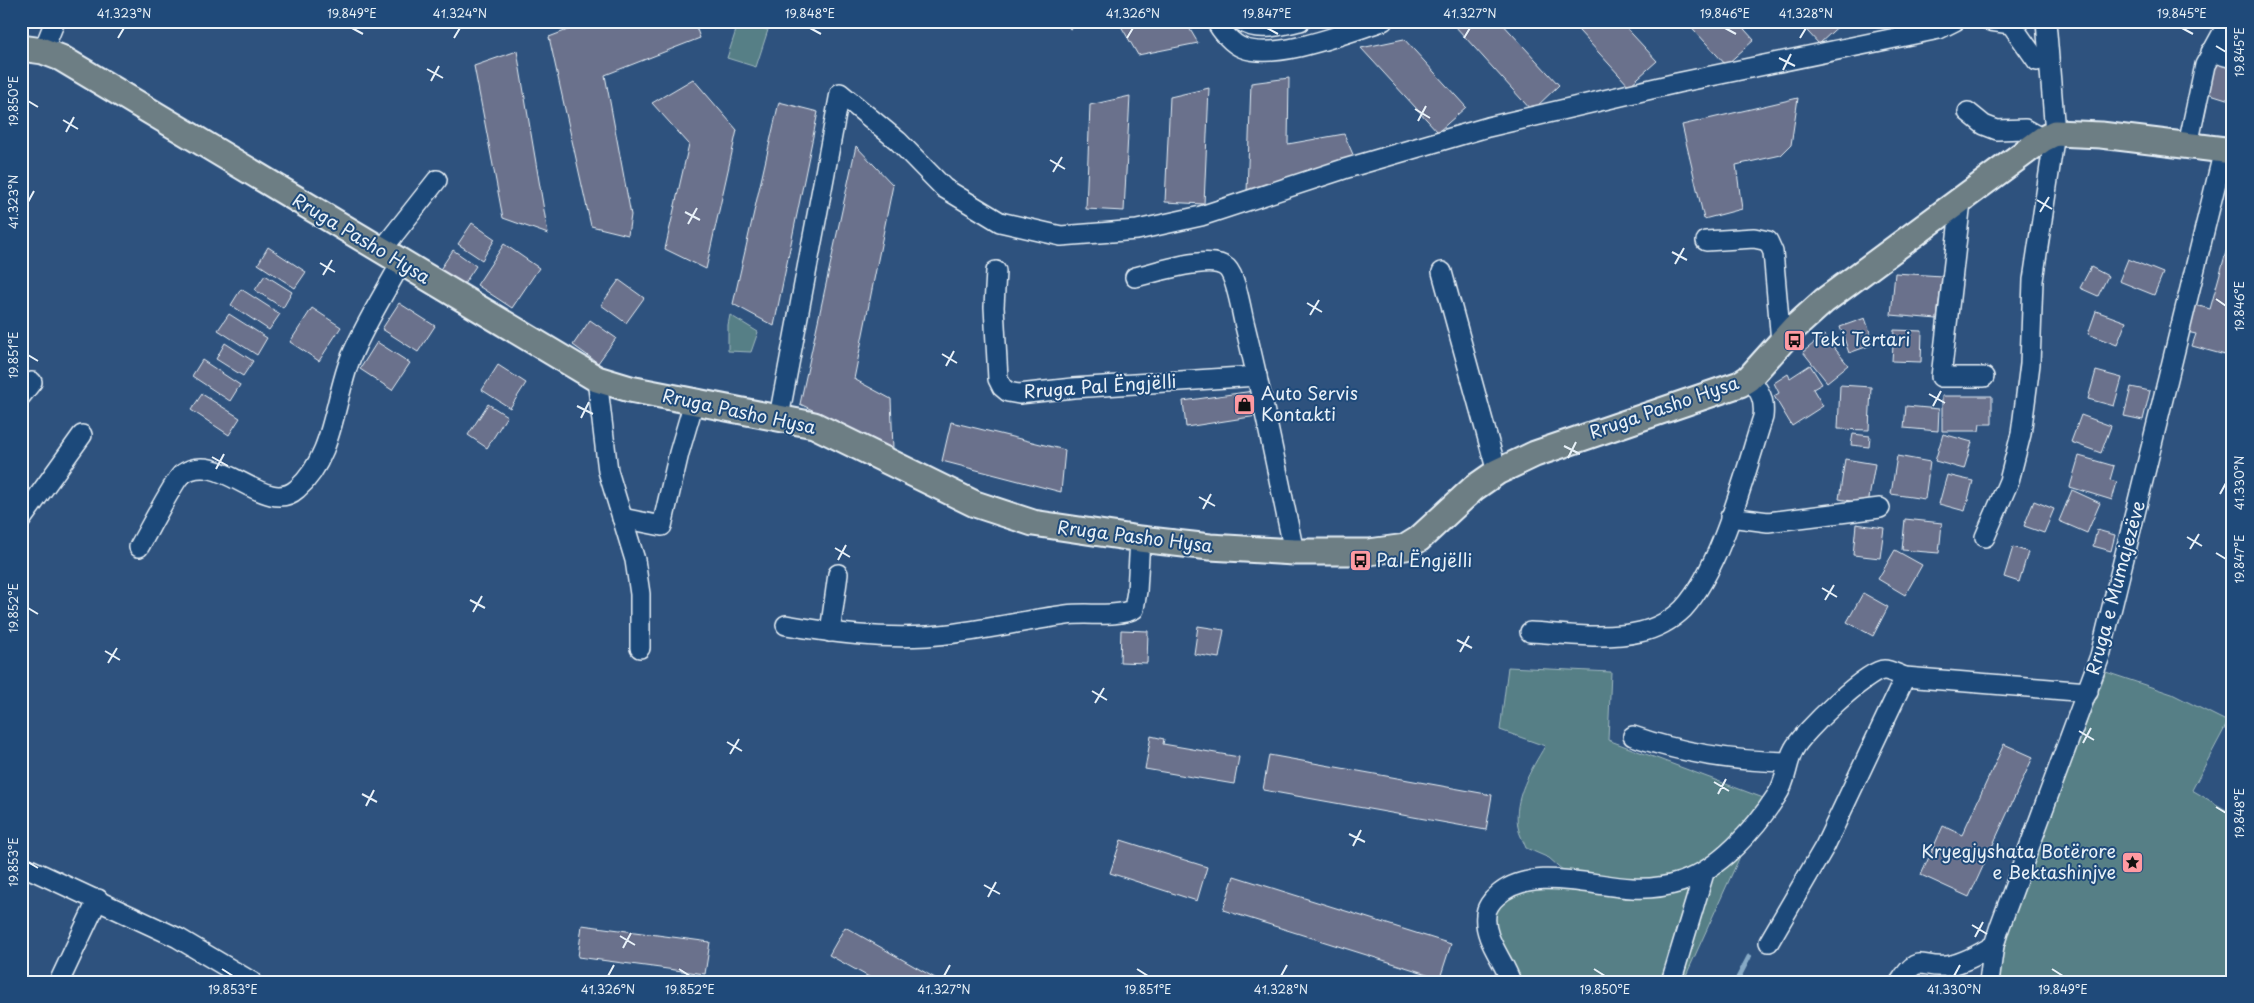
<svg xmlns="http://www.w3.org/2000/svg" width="2254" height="1003" font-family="'Playpen Sans',sans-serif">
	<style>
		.green { fill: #567f86; stroke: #9fb8bf }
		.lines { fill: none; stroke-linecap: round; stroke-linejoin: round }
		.stream { stroke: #87aac6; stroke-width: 5 }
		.building { fill: #6a718c; stroke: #e8f1f8 }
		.minor-casing { stroke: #e8f1f8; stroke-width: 22 }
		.major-casing { stroke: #e8f1f8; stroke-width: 29 }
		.minor { stroke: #1f4a7a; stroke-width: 19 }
		.major { stroke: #6d7e84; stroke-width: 25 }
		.ticks { fill: none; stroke: #e8f1f8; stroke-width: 2 }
		.labels { text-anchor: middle; stroke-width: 4; stroke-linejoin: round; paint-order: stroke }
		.street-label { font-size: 18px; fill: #e8f1f8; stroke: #1f4a7a }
		.poi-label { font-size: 18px; fill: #e8f1f8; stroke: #1f4a7a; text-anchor: start }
		.neatline { fill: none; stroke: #e8f1f8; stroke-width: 2 }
		.ticks-label { font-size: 12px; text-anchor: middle; fill: #e8f1f8 }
	</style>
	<rect width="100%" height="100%" fill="#2e527e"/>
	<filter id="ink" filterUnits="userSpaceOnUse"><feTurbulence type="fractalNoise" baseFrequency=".02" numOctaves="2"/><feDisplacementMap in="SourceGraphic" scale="10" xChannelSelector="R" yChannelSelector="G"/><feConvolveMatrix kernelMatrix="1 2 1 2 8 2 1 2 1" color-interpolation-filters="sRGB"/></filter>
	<g filter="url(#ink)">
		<g class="green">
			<path d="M739,21L768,30L756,67L727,58Z"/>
			<path d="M730,315L758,332L751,352L728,351V325Z"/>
			<path d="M1508,667L1611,672L1608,740L1766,799L1683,982H1511L1494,945L1492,900L1566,873L1549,858L1526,848C1524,842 1519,834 1518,827C1513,798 1531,770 1545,746L1500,730Z"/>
			<path d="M2106,672L2172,694L2228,722L2192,790L2233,814V982H1996L2014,909Z"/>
		</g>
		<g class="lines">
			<path class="stream" d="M1736,982L1749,957"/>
		</g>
		<g class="building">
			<path d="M591,21H694L700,38L605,75L631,215L628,235L591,226L549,37Z"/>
			<path d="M1065,21H1082L1070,29Z"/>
			<path d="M1118,21H1185L1198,43L1138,55Z"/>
			<path d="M1482,21H1500L1559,85L1532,111L1455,26Z"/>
			<path d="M1570,21H1620L1657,61L1629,86Z"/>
			<path d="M1686,21H1737L1754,40L1726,65Z"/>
			<path d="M1798,21H1844L1819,44Z"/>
			<path d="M1404,39L1466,107L1438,132L1361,48Z"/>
			<path d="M517,51L548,234L503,218L474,66Z"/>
			<path d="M2214,63L2233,69V101L2204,92Z"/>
			<path d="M1289,78L1288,144L1344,134L1355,159L1247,192L1251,83Z"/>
			<path d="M693,79L737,130L706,269L665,249L689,144L652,103Z"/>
			<path d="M1209,88L1204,204L1165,202L1170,97Z"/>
			<path d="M1130,96L1124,211L1086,209L1090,105Z"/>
			<path d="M1798,98L1791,145L1781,155L1736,165L1742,209L1704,219L1682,125Z"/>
			<path d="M779,102L818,112L774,326L733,304Z"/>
			<path d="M856,146L893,185L854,379L891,399L893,449L800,404Z"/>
			<path d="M472,223L495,239L482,260L458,244Z"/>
			<path d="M2233,227V329L2225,355L2192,346L2196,334L2187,332L2195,305L2210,309Z"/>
			<path d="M504,244L539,268L512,308L477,285Z"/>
			<path d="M268,247L306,272L295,288L258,264Z"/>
			<path d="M453,250L476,266L462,287L439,271Z"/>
			<path d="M2128,259L2163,273L2154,295L2119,281Z"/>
			<path d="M2091,267L2108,276L2098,296L2080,288Z"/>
			<path d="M1895,273L1942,276L1937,319L1891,315Z"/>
			<path d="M265,275L292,292L283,308L255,290Z"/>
			<path d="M619,280L644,298L626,323L601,305Z"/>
			<path d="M241,289L280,314L269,330L231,305Z"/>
			<path d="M399,303L435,326L418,352L382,329Z"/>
			<path d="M312,308L341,327L319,361L290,342Z"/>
			<path d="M2096,311L2126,322L2117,345L2088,334Z"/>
			<path d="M229,314L267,338L257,355L218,330Z"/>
			<path d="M1865,318L1874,344L1849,353L1840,327Z"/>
			<path d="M590,320L616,338L598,363L573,345Z"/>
			<path d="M1894,330L1922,331L1921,362L1892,361Z"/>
			<path d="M1824,335L1848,365L1827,382L1803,352Z"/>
			<path d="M377,342L410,363L392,390L360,369Z"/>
			<path d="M225,343L253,361L243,376L216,359Z"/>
			<path d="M202,360L240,385L230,401L192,376Z"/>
			<path d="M498,365L526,383L510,408L482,390Z"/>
			<path d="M1810,365L1822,384L1813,389L1823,406L1792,426L1774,396L1779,393L1774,383L1788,374L1790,378Z"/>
			<path d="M2096,371L2122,378L2114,406L2088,399Z"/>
			<path d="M1840,385L1871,387L1869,430L1838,429Z"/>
			<path d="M2131,387L2150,391L2143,420L2124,416Z"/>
			<path d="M1253,391L1257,416L1186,427L1183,401Z"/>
			<path d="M202,394L240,418L229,435L191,410Z"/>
			<path d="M1942,396H1992V424H1980L1979,431H1942Z"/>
			<path d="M488,404L507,416L487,448L468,435Z"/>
			<path d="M1906,406L1939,409L1938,431L1904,428Z"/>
			<path d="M2081,415L2111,426L2101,453L2071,442Z"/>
			<path d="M951,422L1065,450L1061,492L942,461Z"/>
			<path d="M1853,434L1870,436L1869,447L1851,445Z"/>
			<path d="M1943,434L1972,442L1964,469L1935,461Z"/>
			<path d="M1897,456L1930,462L1925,499L1891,494Z"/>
			<path d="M2079,456L2114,466L2110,480L2117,482L2112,500L2070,487Z"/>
			<path d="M1845,459L1875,464L1868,504L1839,499Z"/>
			<path d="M1947,475L1973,481L1965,511L1939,504Z"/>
			<path d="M2072,490L2100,503L2087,533L2059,521Z"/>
			<path d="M2034,501L2054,509L2044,533L2024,526Z"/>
			<path d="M1905,519L1942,523L1939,553L1902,550Z"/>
			<path d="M1856,524L1884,528L1880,558L1853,555Z"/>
			<path d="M2097,530L2115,535L2111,551L2093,546Z"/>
			<path d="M2013,547L2028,552L2019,582L2004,577Z"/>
			<path d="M1895,550L1922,565L1905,595L1878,579Z"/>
			<path d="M1863,593L1888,607L1873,636L1847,622Z"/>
			<path d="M1198,626L1224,630L1219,658L1194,654Z"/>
			<path d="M1121,630L1148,631L1147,663L1120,662Z"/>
			<path d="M1151,736L1164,739L1163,744L1239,757L1234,784L1145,769Z"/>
			<path d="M2004,744L2033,757L1969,897L1921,875L1943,826L1962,835Z"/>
			<path d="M1269,755L1492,795L1486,830L1263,790Z"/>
			<path d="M1121,840L1207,867L1197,901L1110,873Z"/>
			<path d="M1234,876L1451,944L1440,978L1223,910Z"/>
			<path d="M582,925L710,942L705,974L578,957Z"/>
			<path d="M845,927L942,982H878L829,955Z"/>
		</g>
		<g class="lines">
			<defs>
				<g id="minor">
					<path d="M1216,21C1221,31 1232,44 1243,48C1277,61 1348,32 1383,21"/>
					<path d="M1241,21C1257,33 1282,25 1300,21"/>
					<path d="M1990,21L2011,24L2037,61"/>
					<path d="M43,51L55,21"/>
					<path d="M2211,52L2233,58"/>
					<path d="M1968,112L1984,125L1997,130L2025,129L2043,139"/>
					<path d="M2188,145L2205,65L2229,21"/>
					<path d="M1961,201L1941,377H1984"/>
					<path d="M1706,241L1754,238L1768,241L1773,252L1781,342"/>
					<path d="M381,251L437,180"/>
					<path d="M996,271L994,307L998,379L1002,387L1008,392L1019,394L1073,388L1257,376"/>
					<path d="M1442,272L1497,472"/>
					<path d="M1135,277C1155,273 1211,253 1227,268C1236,277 1241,309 1244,322C1263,398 1278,475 1294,552"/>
					<path d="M597,379L608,471L635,560L640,594V648"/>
					<path d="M21,396L32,382"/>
					<path d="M779,417L840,93L898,141L944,188L1000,222L1061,236L1137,230L1201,216L1344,169L1488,127L1677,83L1939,29L1955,21"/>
					<path d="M1730,517L1768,522L1880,508"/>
					<path d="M622,518L662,526L679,453L694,402"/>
					<path d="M21,520L82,435"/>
					<path d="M1985,537L2009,481L2021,434L2030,364L2033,280L2055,133L2046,21"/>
					<path d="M139,547C146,535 174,481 181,475C219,446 265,518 297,489C334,457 334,399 351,357C365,324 384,294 401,263"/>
					<path d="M786,625C833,633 879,639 927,636C974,633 1019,621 1066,615C1088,612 1115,618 1134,609L1137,591L1140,539"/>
					<path d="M830,632L838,574"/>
					<path d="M1530,632C1565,634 1605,640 1640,632C1655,629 1672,620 1683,609C1722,567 1745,472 1763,417C1765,399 1760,391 1749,378"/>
					<path d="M1633,736C1684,754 1735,761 1788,762"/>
					<path d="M21,865L178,938L252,982"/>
					<path d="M1769,942L1825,846L1905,677"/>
					<path d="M59,982L98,899"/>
					<path d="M1511,982C1504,960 1483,939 1486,915C1486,908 1492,900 1497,896C1530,865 1591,886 1632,888C1648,889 1665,887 1681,882C1720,869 1755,829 1777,795C1787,781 1786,763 1794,749C1802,733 1867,670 1884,670C1890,670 1899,675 1905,677L2088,692"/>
					<path d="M1671,982L1704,873"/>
					<path d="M1900,982C1919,952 1920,969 1947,966C1963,963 1980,954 1994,945"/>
					<path d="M1989,982L1994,945L2000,926L2100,656L2224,150"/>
				</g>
				<path id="major" d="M21,48L43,51L61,58L597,379L630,389L814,425L975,504L1033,523L1140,539L1210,547L1294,552H1369L1406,547L1419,539L1474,488L1497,472L1535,454L1740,384L1749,378L1794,328L1824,301L2043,139L2055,133L2101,135L2233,151"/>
			</defs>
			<use href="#minor" class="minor-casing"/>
			<use href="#major" class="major-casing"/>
			<use href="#minor" class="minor"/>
			<use href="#major" class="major"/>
		</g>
	</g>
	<path class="ticks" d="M352,28L363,34M810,28L821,34M1267,28L1278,34M1725,28L1736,34M2182,28L2193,34M118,38L124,28M454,38L460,28M1127,38L1133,28M1464,38L1470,28M1800,38L1806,28M2216,46L2226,52M1779,58L1795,66M427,69L443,78M1783,70L1791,54M431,81L439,66M28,101L38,107M1415,109L1430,118M63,120L78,129M1418,121L1426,106M66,132L74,117M1050,160L1065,169M1053,172L1062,157M2037,200L2052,209M28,202L34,191M685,212L700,220M2040,212L2049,197M688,224L697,208M1672,252L1687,260M320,263L335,272M1675,264L1684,248M323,275L332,260M2216,299L2226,306M1307,303L1322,312M1310,315L1319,300M942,354L957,363M28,355L38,361M946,366L954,351M1929,394L1945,403M577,406L593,414M1933,406L1941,391M581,418L589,402M1564,446L1580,454M212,457L228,466M1568,458L1576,442M216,469L224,454M2220,494L2226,483M1199,497L1215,506M1203,509L1211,494M2187,537L2202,546M835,548L850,557M2190,549L2199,534M2216,553L2226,559M838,560L846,545M1822,588L1837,597M470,600L485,608M1825,600L1834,585M28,608L38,614M473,612L482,596M1457,640L1472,648M105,651L120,660M1460,652L1469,636M108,663L117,648M1092,691L1107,700M1095,703L1104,688M2079,731L2094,740M727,742L742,751M2083,743L2091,728M730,754L739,739M1714,782L1729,791M362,794L377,802M1718,794L1726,779M366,806L374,790M2216,807L2226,813M1349,834L1365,842M1353,846L1361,830M28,862L38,868M984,885L1000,894M988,897L996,882M1972,925L1987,934M620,936L635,945M1975,937L1983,922M623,948L631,933M222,969L233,976M679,969L690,976M1137,969L1148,976M1594,969L1605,976M2052,969L2063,976M608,976L614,965M944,976L950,965M1281,976L1287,965M1954,976L1960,965"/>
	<defs>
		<symbol id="bus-square" viewBox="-11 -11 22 22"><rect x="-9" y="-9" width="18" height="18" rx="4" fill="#ff9aa2" stroke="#1f4a7a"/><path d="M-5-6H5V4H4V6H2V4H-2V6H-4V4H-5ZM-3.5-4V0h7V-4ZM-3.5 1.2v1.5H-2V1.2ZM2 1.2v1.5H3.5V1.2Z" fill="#111"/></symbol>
		<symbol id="shop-square" viewBox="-11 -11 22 22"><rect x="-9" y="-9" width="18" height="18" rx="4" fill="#ff9aa2" stroke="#1f4a7a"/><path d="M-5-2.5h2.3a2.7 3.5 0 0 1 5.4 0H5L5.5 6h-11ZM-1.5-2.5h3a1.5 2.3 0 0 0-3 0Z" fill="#111"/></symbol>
		<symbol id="sight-square" viewBox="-11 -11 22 22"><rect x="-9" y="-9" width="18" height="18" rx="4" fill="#ff9aa2" stroke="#1f4a7a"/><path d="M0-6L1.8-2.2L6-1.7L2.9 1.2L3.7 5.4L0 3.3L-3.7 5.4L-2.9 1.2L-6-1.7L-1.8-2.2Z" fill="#111"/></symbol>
	</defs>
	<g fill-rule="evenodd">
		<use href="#bus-square" x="1782" y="328" width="25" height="25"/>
		<use href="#shop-square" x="1232" y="392" width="25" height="25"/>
		<use href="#bus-square" x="1348" y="548" width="25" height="25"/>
		<use href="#sight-square" x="2120" y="850" width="25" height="25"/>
	</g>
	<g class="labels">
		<g class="street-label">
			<text transform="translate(361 239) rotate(31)" y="6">Rruga Pasho Hysa</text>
			<text transform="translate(1100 387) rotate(-4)" y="6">Rruga Pal Ëngjëlli</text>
			<text transform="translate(1664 408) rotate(-19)" y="6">Rruga Pasho Hysa</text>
			<text transform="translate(739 412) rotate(12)" y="6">Rruga Pasho Hysa</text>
			<text transform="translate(1135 537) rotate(7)" y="6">Rruga Pasho Hysa</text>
			<text transform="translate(2116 588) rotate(-75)" y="6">Rruga e Mumajezëve</text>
		</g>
		<g class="poi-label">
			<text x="1811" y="346">Teki Tertari</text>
			<text x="1261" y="400">Auto Servis<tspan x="1261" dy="21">Kontakti</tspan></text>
			<text x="1376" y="567">Pal Ëngjëlli</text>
			<text x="2116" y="858" text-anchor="end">Kryegjyshata Botërore<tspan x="2116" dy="21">e Bektashinjve</tspan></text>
		</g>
	</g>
	<rect width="2254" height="1003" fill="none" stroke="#1f4a7a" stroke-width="55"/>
	<rect x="28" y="28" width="2198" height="948" class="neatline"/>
	<g class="ticks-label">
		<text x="124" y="18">41.323°N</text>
		<text x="352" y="18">19.849°E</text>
		<text x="460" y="18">41.324°N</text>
		<text x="810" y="18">19.848°E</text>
		<text x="1133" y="18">41.326°N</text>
		<text x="1267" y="18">19.847°E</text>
		<text x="1470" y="18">41.327°N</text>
		<text x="1725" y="18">19.846°E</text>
		<text x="1806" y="18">41.328°N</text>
		<text x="2182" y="18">19.845°E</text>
		<text transform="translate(2240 52) rotate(-90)" y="4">19.845°E</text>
		<text transform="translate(14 101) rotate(-90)" y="4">19.850°E</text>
		<text transform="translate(14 202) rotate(-90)" y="4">41.323°N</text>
		<text transform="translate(2240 306) rotate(-90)" y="4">19.846°E</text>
		<text transform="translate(14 355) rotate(-90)" y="4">19.851°E</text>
		<text transform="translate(2240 483) rotate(-90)" y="4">41.330°N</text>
		<text transform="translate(2240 559) rotate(-90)" y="4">19.847°E</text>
		<text transform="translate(14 608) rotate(-90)" y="4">19.852°E</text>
		<text transform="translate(2240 813) rotate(-90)" y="4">19.848°E</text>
		<text transform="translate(14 862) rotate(-90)" y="4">19.853°E</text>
		<text x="233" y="994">19.853°E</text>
		<text x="608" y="994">41.326°N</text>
		<text x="690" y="994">19.852°E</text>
		<text x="944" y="994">41.327°N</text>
		<text x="1148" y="994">19.851°E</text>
		<text x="1281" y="994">41.328°N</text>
		<text x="1605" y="994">19.850°E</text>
		<text x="1954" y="994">41.330°N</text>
		<text x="2063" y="994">19.849°E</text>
	</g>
</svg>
